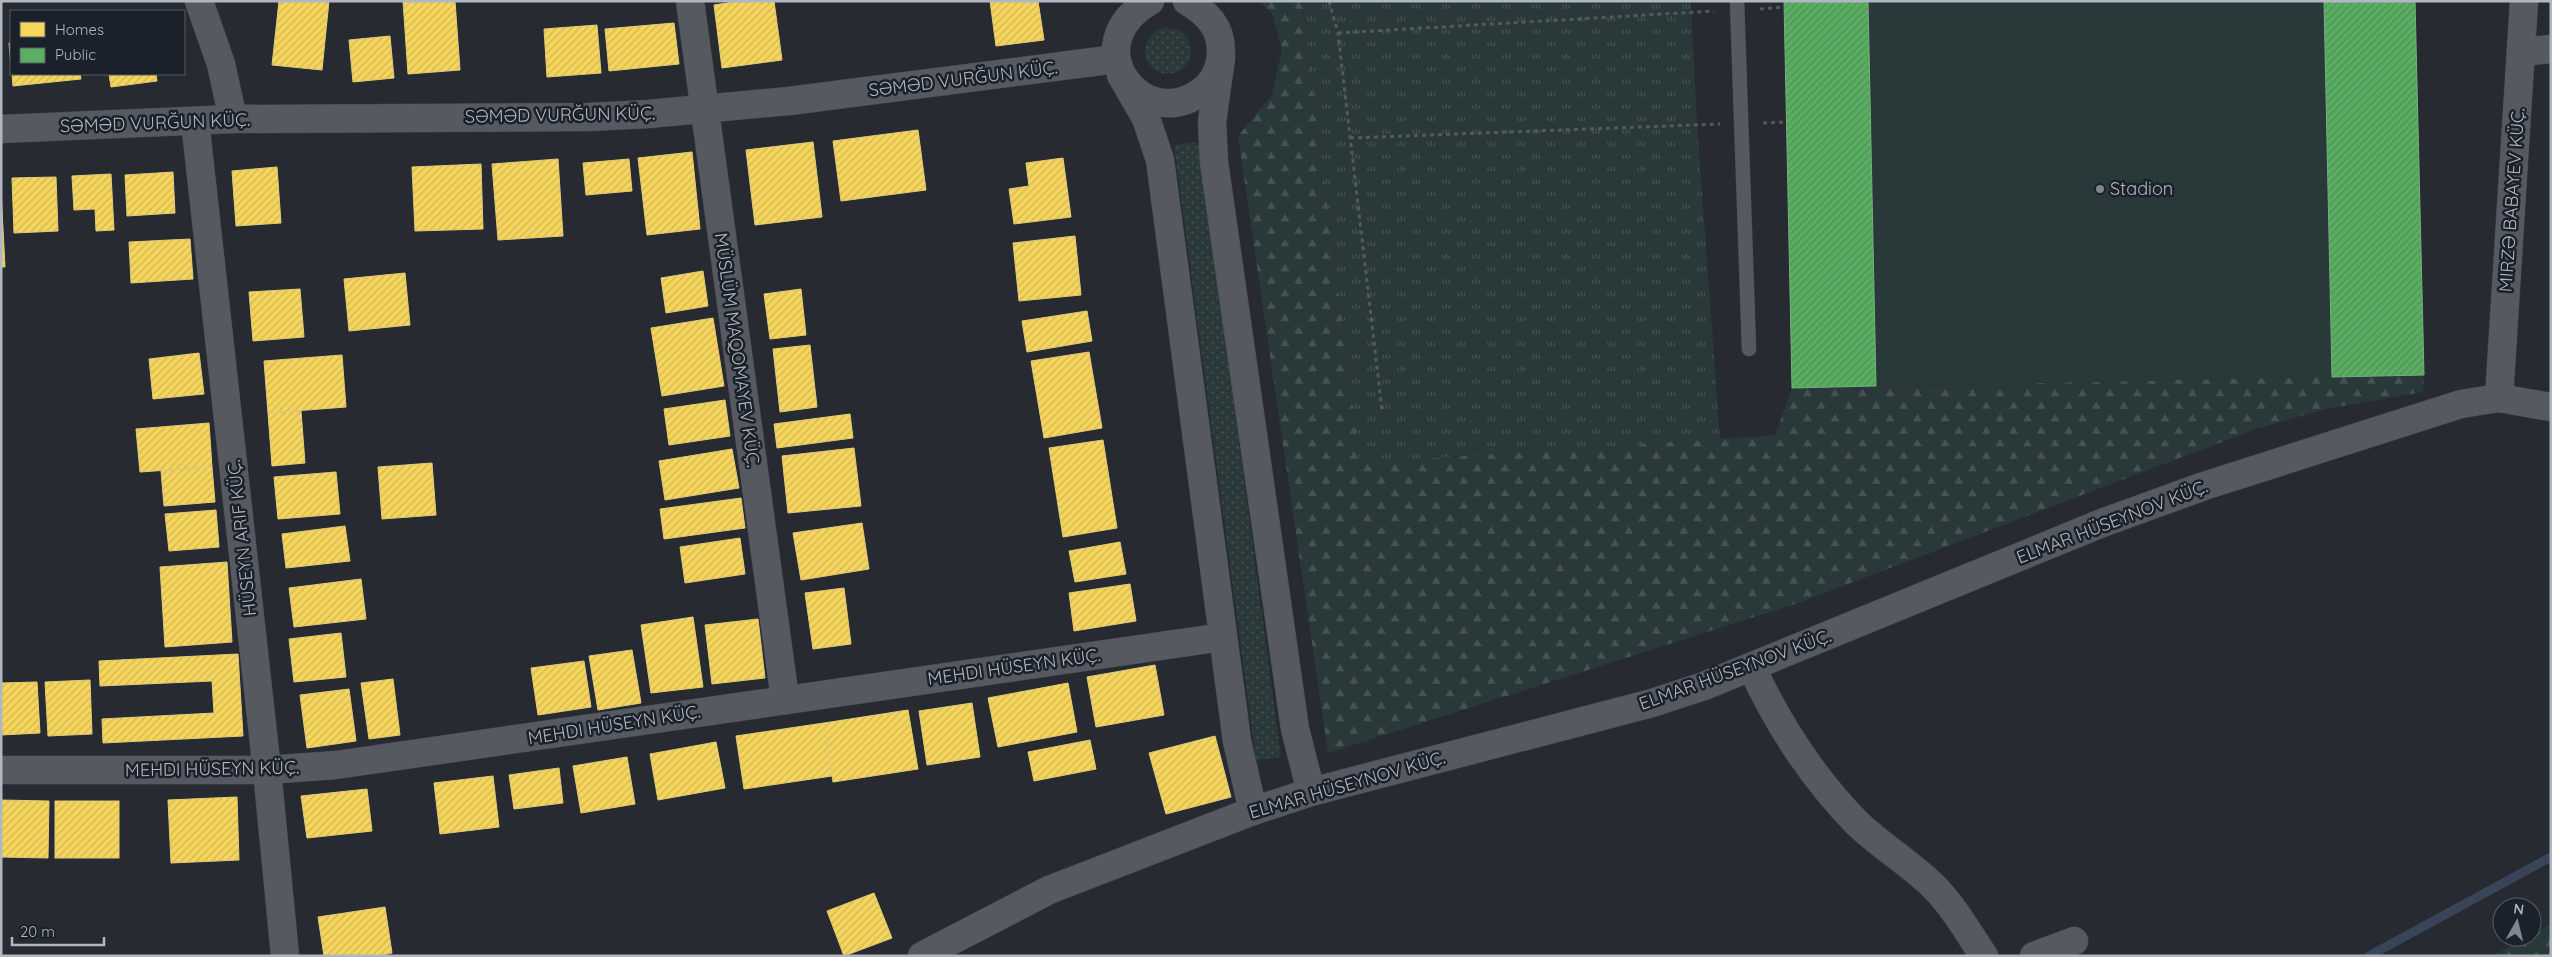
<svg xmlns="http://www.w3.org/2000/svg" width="2552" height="957" font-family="Quicksand,sans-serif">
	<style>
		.grass { fill: url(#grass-dots) }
		.forest { fill: url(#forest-firs) }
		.park { fill: url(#park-tufts) }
		.garden { fill: #293839 }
		.homes { fill: url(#homes-hatch); stroke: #e1cc7b }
		.public { fill: url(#public-hatch); stroke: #74b17e }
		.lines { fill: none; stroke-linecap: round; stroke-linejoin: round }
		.stream { stroke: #384458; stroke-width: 9 }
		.service-casing { stroke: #44474c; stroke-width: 15 }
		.minor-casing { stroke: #44474c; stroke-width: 29 }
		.path { stroke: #55595d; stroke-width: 3; stroke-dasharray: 4 4; stroke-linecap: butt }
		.service { stroke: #565960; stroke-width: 14 }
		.minor { stroke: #565960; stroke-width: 28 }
		.poi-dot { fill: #81868f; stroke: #1b212a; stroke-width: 2 }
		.labels { text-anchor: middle; stroke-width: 5; stroke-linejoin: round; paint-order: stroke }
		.street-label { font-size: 18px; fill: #b1b7c2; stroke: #1b212a }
		.poi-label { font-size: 18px; fill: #b1b7c2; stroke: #1b212a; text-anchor: start }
	</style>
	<defs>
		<pattern id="grass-dots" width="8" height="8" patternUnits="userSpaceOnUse" patternTransform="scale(1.25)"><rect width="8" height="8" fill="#293839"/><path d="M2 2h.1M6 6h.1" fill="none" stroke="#465354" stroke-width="1.8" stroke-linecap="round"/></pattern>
		<pattern id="forest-firs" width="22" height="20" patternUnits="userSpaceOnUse" patternTransform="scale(1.25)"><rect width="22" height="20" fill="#293839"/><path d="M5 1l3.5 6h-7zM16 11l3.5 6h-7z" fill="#465354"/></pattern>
		<pattern id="park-tufts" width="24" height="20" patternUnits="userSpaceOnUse" patternTransform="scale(1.25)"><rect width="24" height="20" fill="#293839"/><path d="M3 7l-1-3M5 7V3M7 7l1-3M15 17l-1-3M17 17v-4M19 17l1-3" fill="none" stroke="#465354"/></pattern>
		<pattern id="homes-hatch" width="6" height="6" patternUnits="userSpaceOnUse" patternTransform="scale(1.25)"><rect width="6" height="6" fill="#f6d55c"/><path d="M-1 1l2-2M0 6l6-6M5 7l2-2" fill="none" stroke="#cfb555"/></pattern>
		<pattern id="public-hatch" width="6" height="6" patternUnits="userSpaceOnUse" patternTransform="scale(1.25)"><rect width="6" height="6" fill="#5aae61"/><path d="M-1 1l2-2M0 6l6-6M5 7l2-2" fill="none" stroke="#519057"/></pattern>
	</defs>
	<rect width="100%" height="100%" fill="#272b31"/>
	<g class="grass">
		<circle cx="1168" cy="51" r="23"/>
		<path d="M1199,142L1281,757L1256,760L1174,145Z"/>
	</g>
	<g class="forest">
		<path d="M1258,1H1302L1360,463L1775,435L1792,388L2424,375L2423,392L2326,409L2256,429L1798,603L1328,753L1238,136L1272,95L1282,49L1272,13Z"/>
		<path d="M2551,924V956H2492L2527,937H2532V934Z"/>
	</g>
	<path class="park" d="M1302,1H1691L1697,124L1720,439L1360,463Z"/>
	<path class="garden" d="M1868,1H2324L2332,377L1876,386Z"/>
	<g class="homes">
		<path d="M279,1H329L322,70L272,65Z"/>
		<path d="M403,1H455L460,70L408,74Z"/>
		<path d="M740,1H774L782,60L722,68L714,5Z"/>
		<path d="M990,1H1038L1044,40L996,46Z"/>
		<path d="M674,23L679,64L609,71L605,29Z"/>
		<path d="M597,25L601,73L547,77L544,29Z"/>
		<path d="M390,36L394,78L353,82L349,40Z"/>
		<path d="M9,43H11V66Z"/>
		<path d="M12,74H80L81,79L13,86Z"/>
		<path d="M109,74H156L157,81L111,87Z"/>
		<path d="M918,130L926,190L841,201L833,141Z"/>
		<path d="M813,142L822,217L755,225L746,150Z"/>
		<path d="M692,152L700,229L647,235L638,158Z"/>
		<path d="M1063,158L1071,217L1014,224L1009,189L1029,186L1026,163Z"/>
		<path d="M558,159L563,236L498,240L492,164Z"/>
		<path d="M629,159L632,191L586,195L583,163Z"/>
		<path d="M481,164L483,229L415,231L412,167Z"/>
		<path d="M277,167L281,223L236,226L232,171Z"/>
		<path d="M173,172L175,213L127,216L125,175Z"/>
		<path d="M111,174L114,230L96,231L95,209L74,210L72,176Z"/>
		<path d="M56,177L58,231L14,233L12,178Z"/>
		<path d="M1,191L5,267H1Z"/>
		<path d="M1075,236L1081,295L1019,301L1013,243Z"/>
		<path d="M190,239L193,279L131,283L129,242Z"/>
		<path d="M703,271L708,306L666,313L661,278Z"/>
		<path d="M405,273L410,325L349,331L344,279Z"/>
		<path d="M300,289L304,337L253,341L249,292Z"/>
		<path d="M801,289L806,335L770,339L764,294Z"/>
		<path d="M1087,311L1092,341L1027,352L1022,321Z"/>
		<path d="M713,318L724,386L662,396L651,328Z"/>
		<path d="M810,345L817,407L780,412L773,349Z"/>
		<path d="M1089,352L1102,428L1044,438L1031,361Z"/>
		<path d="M199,353L204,394L153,399L149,359Z"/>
		<path d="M342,355L346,407L268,413L264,361Z"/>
		<path d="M725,400L730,436L669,445L664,409Z"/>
		<path d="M301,411L305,463L272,466L268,413Z"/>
		<path d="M850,414L853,438L777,448L774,424Z"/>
		<path d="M209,423L212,467L140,472L136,429Z"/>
		<path d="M1103,440L1117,528L1063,537L1049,448Z"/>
		<path d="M854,448L861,506L788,513L782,456Z"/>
		<path d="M732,449L739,488L665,500L659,461Z"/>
		<path d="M432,463L436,515L382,519L378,467Z"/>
		<path d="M212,467L215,502L164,506L161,471Z"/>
		<path d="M336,472L340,514L278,519L274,477Z"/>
		<path d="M741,498L745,528L664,539L660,509Z"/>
		<path d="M216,510L219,547L169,551L165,514Z"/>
		<path d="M862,523L869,569L801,580L793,533Z"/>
		<path d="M345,526L350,561L286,568L282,534Z"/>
		<path d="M740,538L745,574L685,583L680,547Z"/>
		<path d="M1120,542L1126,574L1075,582L1069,551Z"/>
		<path d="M227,562L232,642L165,647L160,567Z"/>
		<path d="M361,579L366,619L294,627L289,588Z"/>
		<path d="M1130,584L1136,621L1074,631L1069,593Z"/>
		<path d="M844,588L851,644L813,649L805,593Z"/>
		<path d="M693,617L703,687L651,693L641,625Z"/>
		<path d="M758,619L765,678L712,684L705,625Z"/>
		<path d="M341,633L346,677L294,682L289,639Z"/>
		<path d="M632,650L641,703L598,710L589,656Z"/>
		<path d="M238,654L243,736L103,743L102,719L214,713L212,681L100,686L99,661Z"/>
		<path d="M584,661L591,707L538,715L531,668Z"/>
		<path d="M1155,665L1164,715L1096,727L1087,677Z"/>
		<path d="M393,679L400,735L369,739L361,683Z"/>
		<path d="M90,680L92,734L48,736L45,682Z"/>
		<path d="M37,682L40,733L1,735V683Z"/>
		<path d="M1068,683L1077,732L998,747L988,698Z"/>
		<path d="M349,689L356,741L307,748L300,695Z"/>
		<path d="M972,703L980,757L927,765L919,711Z"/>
		<path d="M908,710L918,769L833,782L824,723Z"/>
		<path d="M824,723L832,776L744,789L736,736Z"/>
		<path d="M1215,736L1231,797L1166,814L1149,753Z"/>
		<path d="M1090,740L1096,769L1034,781L1028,752Z"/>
		<path d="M716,742L725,788L658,800L650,754Z"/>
		<path d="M627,757L635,804L581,813L573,766Z"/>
		<path d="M559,768L563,803L514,809L509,775Z"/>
		<path d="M493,776L499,827L440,834L434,783Z"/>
		<path d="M367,789L372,831L307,838L301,796Z"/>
		<path d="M237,797L239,860L171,863L168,800Z"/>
		<path d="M1,800L49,801L48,858L1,857Z"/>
		<rect x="55" y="801" width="64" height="57"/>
		<path d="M874,893L892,938L844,956L827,911Z"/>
		<path d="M385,907L392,953L377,956H324L318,917Z"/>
	</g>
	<g class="public">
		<path d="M1784,1H1868L1876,386L1792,388Z"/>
		<path d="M2324,1H2415L2424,375L2332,377Z"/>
	</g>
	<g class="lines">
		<path class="stream" d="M2369,956L2551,857"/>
		<defs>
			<path id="service" d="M1737,1L1749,349"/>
			<g id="minor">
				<path d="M199,1L221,64L233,119"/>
				<path d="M690,1L785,699"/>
				<path d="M1150,1C1073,45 1143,136 1202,91C1214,82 1221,67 1221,51C1221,27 1207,13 1187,1"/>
				<path d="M2521,52L2551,49"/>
				<path d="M1221,58L1212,122L1214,162L1295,729L1311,792"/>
				<path d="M1121,75L1146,118L1160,160L1237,741L1253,811"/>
				<path d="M195,121L267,770L285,956"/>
				<path d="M1,129L233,119L589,117L648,114L789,101L1116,59"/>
				<path d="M2499,398L2524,1"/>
				<path d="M1752,668C1778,724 1813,778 1856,822C1881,847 1914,865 1938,891C1956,910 1969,934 1984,956"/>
				<path d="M1,770H267L336,765L1223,637"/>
				<path d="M922,956L1049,890L1253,811L1311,792L1652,703L1704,686L2102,523L2204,486L2461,404L2499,398L2551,407"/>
				<path d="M2034,956L2074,941"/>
			</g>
		</defs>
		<use href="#service" class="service-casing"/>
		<use href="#minor" class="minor-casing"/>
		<g class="path">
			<path d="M1329,1L1338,33L1382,410"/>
			<path d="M1760,9L1784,7"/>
			<path d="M1338,33L1714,11"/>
			<path d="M1763,123L1786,122"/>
			<path d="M1350,138L1720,124"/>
		</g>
		<use href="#service" class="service"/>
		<use href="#minor" class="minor"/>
	</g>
	<circle class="poi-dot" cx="2100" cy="189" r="5"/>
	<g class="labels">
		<g class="street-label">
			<text transform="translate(963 79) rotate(-7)" y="6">SƏMƏD VURĞUN KÜÇ.</text>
			<text transform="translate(560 115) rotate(-1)" y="6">SƏMƏD VURĞUN KÜÇ.</text>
			<text transform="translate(155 123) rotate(-2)" y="6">SƏMƏD VURĞUN KÜÇ.</text>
			<text transform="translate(2512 200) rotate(-86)" y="6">MIRZƏ BABAYEV KÜÇ.</text>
			<text transform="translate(737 350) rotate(82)" y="6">MÜSLÜM MAQOMAYEV KÜÇ.</text>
			<text transform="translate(2112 522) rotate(-21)" y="6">ELMAR HÜSEYNOV KÜÇ.</text>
			<text transform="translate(242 538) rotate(-96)" y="6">HÜSEYN ARIF KÜÇ.</text>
			<text transform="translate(1014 667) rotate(-8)" y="6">MEHDI HÜSEYN KÜÇ.</text>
			<text transform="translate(1735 670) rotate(-20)" y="6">ELMAR HÜSEYNOV KÜÇ.</text>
			<text transform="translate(614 725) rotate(-9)" y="6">MEHDI HÜSEYN KÜÇ.</text>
			<text transform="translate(212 769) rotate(-1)" y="6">MEHDI HÜSEYN KÜÇ.</text>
			<text transform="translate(1347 785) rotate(-16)" y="6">ELMAR HÜSEYNOV KÜÇ.</text>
		</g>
		<g class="poi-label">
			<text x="2110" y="195">Stadion</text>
		</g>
	</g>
	<rect width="2552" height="957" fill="none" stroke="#b1b7c2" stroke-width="5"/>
	<rect x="10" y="10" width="175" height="65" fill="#1b212a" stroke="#575d67"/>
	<rect x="20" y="22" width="25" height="15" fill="#f6d55c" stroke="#575d67"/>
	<text x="55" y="35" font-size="15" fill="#b1b7c2">Homes</text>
	<rect x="20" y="48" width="25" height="15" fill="#5aae61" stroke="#575d67"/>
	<text x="55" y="60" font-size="15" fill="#b1b7c2">Public</text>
	<g transform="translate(2517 922) rotate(8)"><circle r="24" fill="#1b212a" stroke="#575d67"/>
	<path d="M0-4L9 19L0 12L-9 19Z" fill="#81868f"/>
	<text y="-8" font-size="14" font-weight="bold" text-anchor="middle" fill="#b1b7c2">N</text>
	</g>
	<path d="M12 937v8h92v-8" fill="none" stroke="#b1b7c2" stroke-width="2.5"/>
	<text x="20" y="937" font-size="15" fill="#b1b7c2" stroke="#1b212a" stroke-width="4" paint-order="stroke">20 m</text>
</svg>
